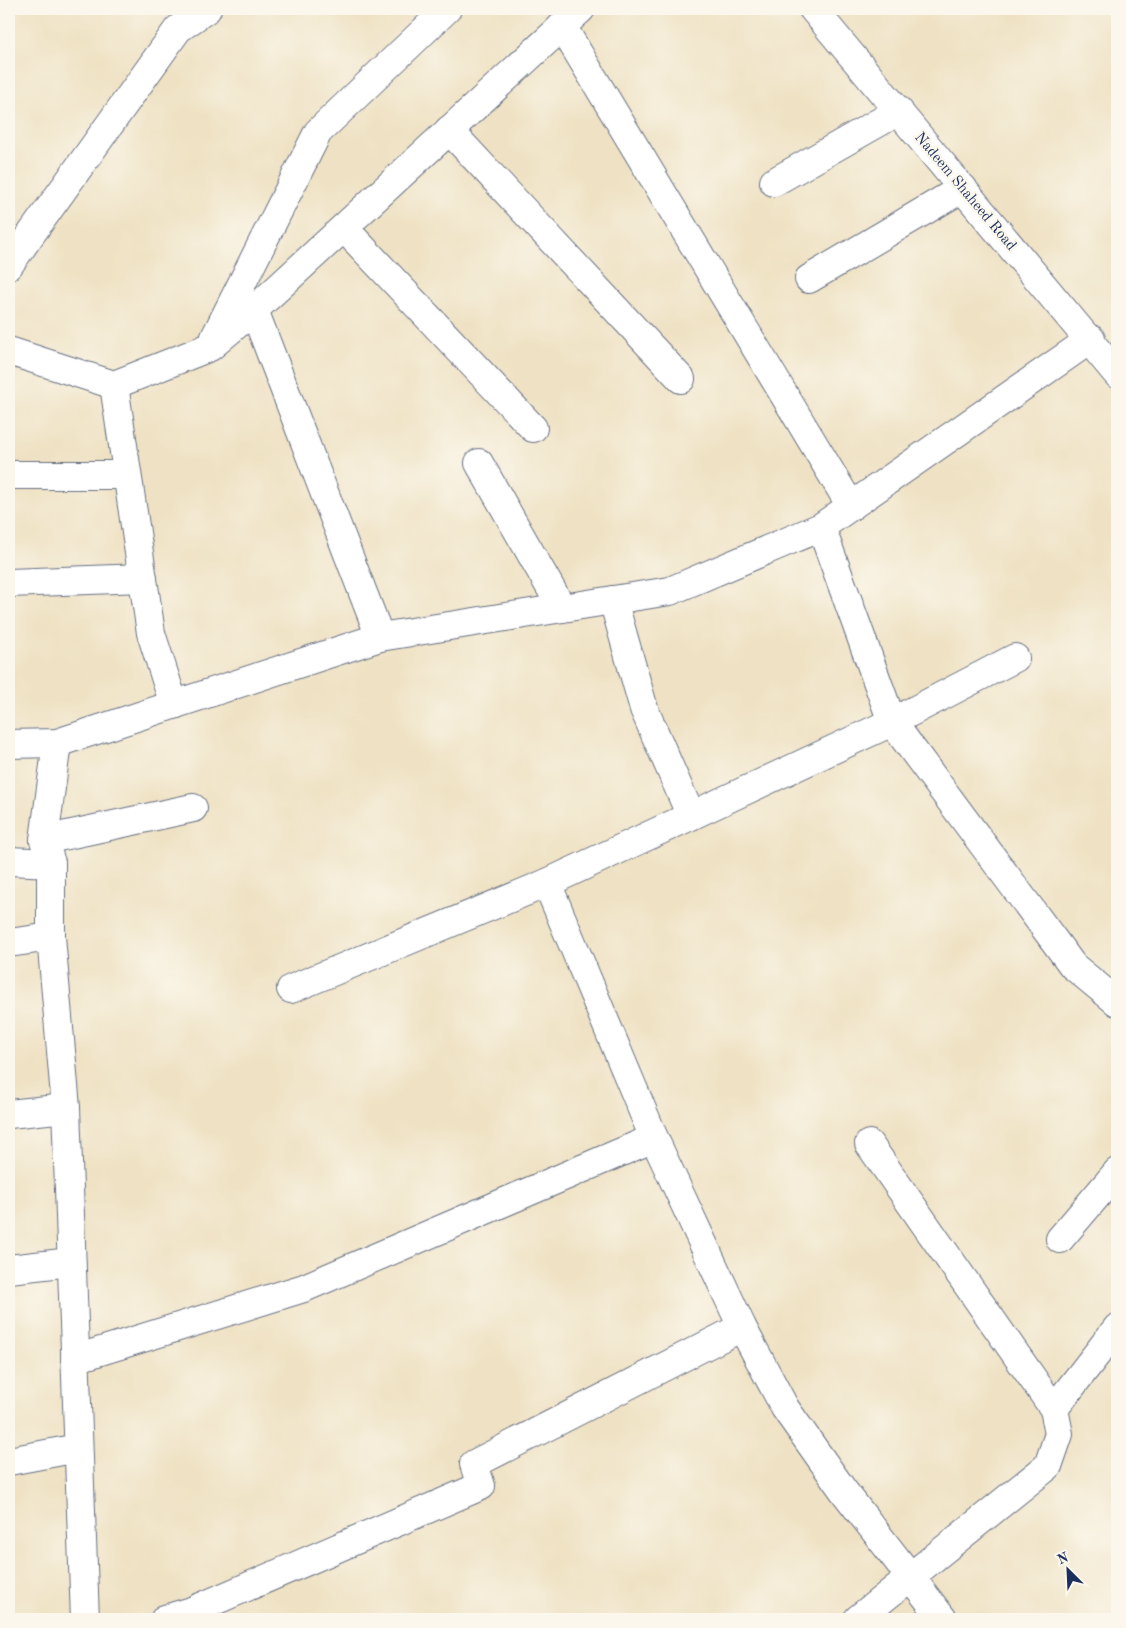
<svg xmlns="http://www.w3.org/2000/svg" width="1126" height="1628" font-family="'Old Standard TT',serif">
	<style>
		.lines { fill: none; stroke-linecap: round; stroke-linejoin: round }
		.street-casing { stroke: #656e82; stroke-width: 30 }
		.secondary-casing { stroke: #656e82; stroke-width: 30 }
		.street { stroke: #fff; stroke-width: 28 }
		.secondary { stroke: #fff; stroke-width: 28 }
		.labels { text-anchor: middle; stroke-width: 5; stroke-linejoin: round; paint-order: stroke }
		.street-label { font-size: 15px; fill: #1b2f5e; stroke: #fbf7ec }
	</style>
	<rect width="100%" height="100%" fill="#fbf7ec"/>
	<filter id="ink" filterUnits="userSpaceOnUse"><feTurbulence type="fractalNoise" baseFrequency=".02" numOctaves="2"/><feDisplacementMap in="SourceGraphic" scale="10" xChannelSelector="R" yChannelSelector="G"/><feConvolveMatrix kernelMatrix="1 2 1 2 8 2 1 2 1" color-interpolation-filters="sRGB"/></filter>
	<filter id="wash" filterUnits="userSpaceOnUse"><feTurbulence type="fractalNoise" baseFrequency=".0096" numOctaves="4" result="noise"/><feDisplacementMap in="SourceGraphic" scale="20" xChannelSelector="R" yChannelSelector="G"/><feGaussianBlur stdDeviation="1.12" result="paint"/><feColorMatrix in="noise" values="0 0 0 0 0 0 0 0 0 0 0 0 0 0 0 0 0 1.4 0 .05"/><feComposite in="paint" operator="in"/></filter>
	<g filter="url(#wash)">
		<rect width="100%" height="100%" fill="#efe2c4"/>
	</g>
	<g filter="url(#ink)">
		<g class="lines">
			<defs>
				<g id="street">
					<path d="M562,26L851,506"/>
					<path d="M449,130L681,379"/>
					<path d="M774,182L899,111"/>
					<path d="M344,228L533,428"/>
					<path d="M9,265L178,29L207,9"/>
					<path d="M809,279L963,188"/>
					<path d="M254,310L380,637"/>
					<path d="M215,337L318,132L447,9"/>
					<path d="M9,351L114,385L210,347L254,310L581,9"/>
					<path d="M114,385L151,633L174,705"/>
					<path d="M479,463L562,608"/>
					<path d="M9,475H127"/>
					<path d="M821,527L892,722L1073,966L1117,1002"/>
					<path d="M9,583L143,578"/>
					<path d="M613,600L644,709L691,816"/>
					<path d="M57,743L44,840L51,863V937L66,1108L85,1619"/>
					<path d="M9,744L57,743L380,637L670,591L821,527L1091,339"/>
					<path d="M44,840L193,808"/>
					<path d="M9,861L51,863"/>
					<path d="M547,883L654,1138L742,1327L785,1408L843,1490L943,1619"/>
					<path d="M9,943L51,937"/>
					<path d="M291,989L547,883L892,722L1015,658"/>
					<path d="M9,1114L66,1108"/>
					<path d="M869,1144L1054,1409"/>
					<path d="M1060,1239L1117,1172"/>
					<path d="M9,1269L71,1262"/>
					<path d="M75,1359L304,1288L654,1138"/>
					<path d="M9,1461L78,1448"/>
					<path d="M165,1619L189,1612L481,1486L474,1464L742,1327"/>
					<path d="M858,1619L1048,1466L1059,1434L1054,1409L1117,1328"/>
				</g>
				<path id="secondary" d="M813,9L1117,374"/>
			</defs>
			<use href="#street" class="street-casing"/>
			<use href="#secondary" class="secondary-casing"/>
			<use href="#street" class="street"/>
			<use href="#secondary" class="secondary"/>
		</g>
	</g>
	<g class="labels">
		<g class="street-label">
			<text transform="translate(966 191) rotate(50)" y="5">Nadeem Shaheed Road</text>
		</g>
	</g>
	<rect width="1126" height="1628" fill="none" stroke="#fbf7ec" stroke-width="30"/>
	<g transform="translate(1068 1570) rotate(336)" stroke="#fbf7ec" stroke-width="4" paint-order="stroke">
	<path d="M0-4L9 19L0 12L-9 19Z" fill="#1b2f5e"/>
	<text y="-8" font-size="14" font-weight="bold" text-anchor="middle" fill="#1b2f5e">N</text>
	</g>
</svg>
